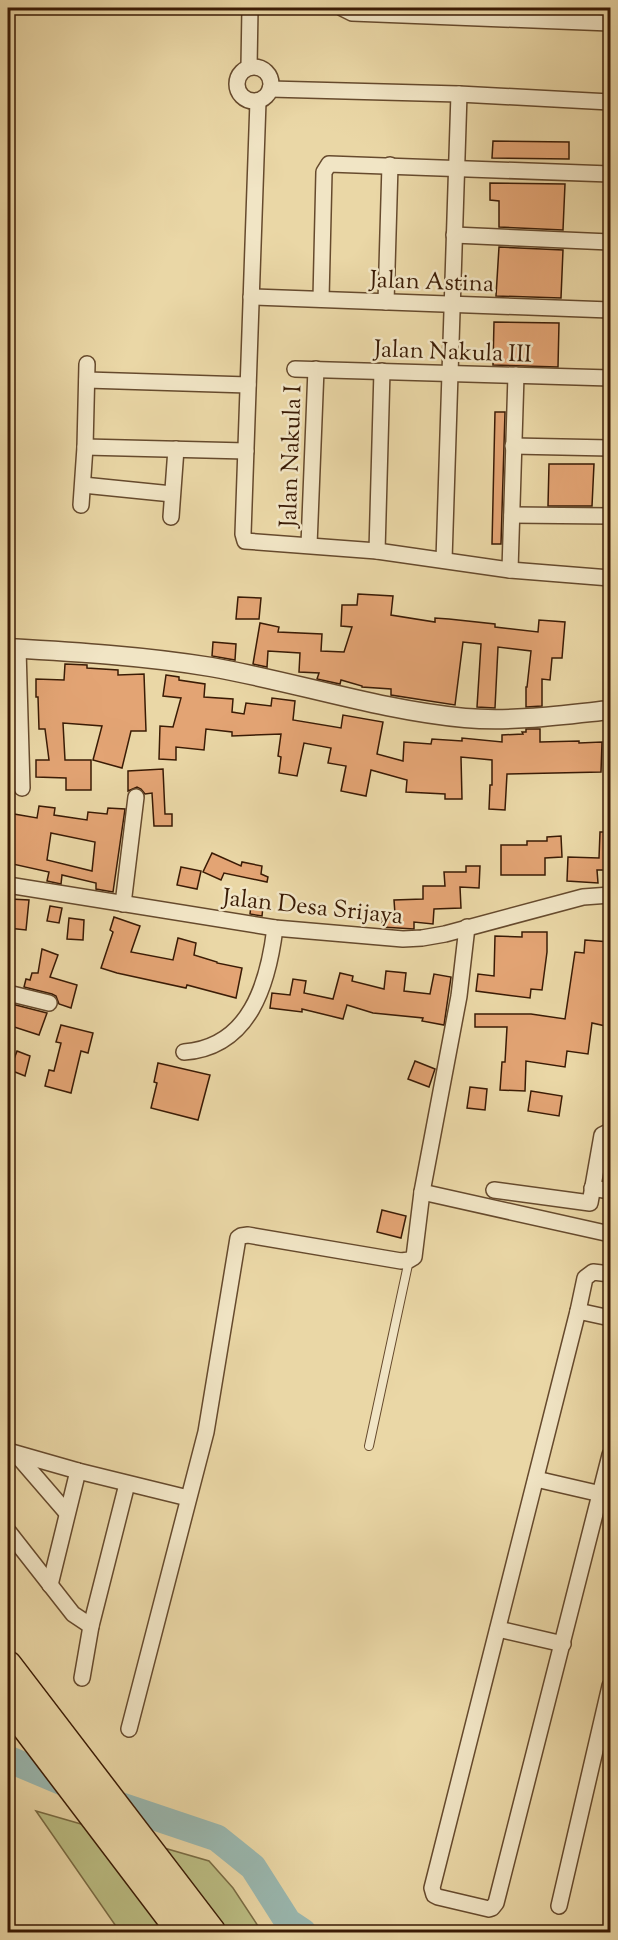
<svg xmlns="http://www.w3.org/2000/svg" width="618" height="1940" font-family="'Sorts Mill Goudy',serif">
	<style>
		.green { fill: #bbbd83; stroke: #7a6c44; stroke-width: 1.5 }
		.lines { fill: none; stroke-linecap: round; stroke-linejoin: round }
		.river { stroke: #9ab8b0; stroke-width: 27 }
		.building { fill: #e3a474; stroke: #3a1b05; stroke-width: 1.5; fill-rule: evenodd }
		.service-casing { stroke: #664a2d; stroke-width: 10 }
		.minor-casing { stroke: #664a2d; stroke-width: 18 }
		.tertiary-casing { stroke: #664a2d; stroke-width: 21 }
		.motorway-casing { stroke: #3a1b05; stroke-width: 30 }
		.service { stroke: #f1e5c5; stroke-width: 8 }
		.minor { stroke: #f1e5c5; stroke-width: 15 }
		.tertiary { stroke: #f1e5c5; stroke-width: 18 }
		.motorway { stroke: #ead7a6; stroke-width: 27 }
		.labels { text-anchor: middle; stroke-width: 5; stroke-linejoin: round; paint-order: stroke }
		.street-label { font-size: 24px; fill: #3a1b05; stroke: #f1e5c5 }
	</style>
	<rect width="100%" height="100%" fill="#ead7a6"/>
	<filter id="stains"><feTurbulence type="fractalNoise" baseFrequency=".00333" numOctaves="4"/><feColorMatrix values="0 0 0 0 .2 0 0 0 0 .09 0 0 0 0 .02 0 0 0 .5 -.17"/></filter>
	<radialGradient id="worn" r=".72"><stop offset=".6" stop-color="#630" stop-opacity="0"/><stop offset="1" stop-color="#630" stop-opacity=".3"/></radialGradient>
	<path class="green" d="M36,1811L209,1861L233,1888L262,1932H120Z"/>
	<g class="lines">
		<path class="river" d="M8,1759L110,1802L217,1838L253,1867L288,1922L303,1932"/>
	</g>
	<g class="building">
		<path d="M493,141L569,142V159L492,158Z"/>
		<path d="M490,183L565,184L563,230L499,227V201L490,200Z"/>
		<path d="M499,247L563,250L561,298L496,296Z"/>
		<path d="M494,322L559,323L558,367L493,365Z"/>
		<path d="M495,412H505L501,544H492Z"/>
		<path d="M549,464H594L592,506H548Z"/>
		<path d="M358,594L393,596L391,615L435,622V618L449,619L495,624V627L538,632L539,620L565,622L562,658H552L550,680L542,679V706L526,707V687H527L531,651L498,647L495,708L477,707L481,644L463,642L455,705L391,695V689L362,687V686L341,680L340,684L317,679L319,673L299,672L300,653L268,651L267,667L253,664L260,623L279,627L278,632L322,634L321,651L344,652L352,627L341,626L342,605H357Z"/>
		<path d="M238,597L261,598L259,619H236Z"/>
		<path d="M213,642L236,644L235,660L212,656Z"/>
		<path d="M65,664L87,665V668L118,670V675L144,674L146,731H131L122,768L93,760L102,726L63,723L65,760H91V790H66V778L36,777V760H49L45,729H39L38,697H36V679L64,680Z"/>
		<path d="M166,675L179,677V680L205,684L204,697L233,699L232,712L244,714L246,703L271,706L272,698L295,701L293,720L341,728L343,715L383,722L377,754L403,761L404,742L431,744L432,739L462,741V738L502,742V735L523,734L522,732H526V729H540V742L579,741V743L602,742L601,772L507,774L505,810L489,809L490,785H492V760L461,757L462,799H445V794L406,792L407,780L371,770L366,796L341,791L346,766L328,763L331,748L304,743L297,776L279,773L281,757L278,756L281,734L232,736V732L206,729L204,750L176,747V760L159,759L160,726L173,727L181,698L163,696Z"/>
		<path d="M163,769L165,814H172V826H154L152,793L145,794L141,789L137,787L128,791V771Z"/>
		<path d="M39,806L55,808L54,815L87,820L88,812L107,814L108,808L125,809L113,892L96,889V883L62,875L61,884L47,881L49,872L8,863V813L37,818ZM51,833L95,842L92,871L47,860Z"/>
		<path d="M600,832H610V870H597L598,883L567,881L568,857L599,858Z"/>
		<path d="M561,836L562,857L545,858V875H501V845H527V841H547V837Z"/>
		<path d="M212,853L241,866L242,862L262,866L261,874L268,877L267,882L224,873L221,880L203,872Z"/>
		<path d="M466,866H480L479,888L460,887L461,908L434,909L433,924L414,922V929L382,927V914H395L394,900L423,899V886H445L444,872H466Z"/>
		<path d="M181,867L201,871L197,889L177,885Z"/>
		<path d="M252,897L264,898L262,916L250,914Z"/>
		<path d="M10,899L29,900L26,930L8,928Z"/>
		<path d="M50,906L62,908L59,923L47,921Z"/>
		<path d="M114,917L140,926L131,952L173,960L178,938L196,943L194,955L217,962V963L242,968L236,998L187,985L186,988L117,973L101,968L113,932L110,930Z"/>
		<path d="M69,918L84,920L83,940L67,939Z"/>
		<path d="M522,932H547V952L542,990L531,989L530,998L476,991L478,974L494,976L495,936L522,937Z"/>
		<path d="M585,940L610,942V1027L592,1023L588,1054L567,1051L565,1067L526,1061L525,1091L500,1090L502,1062H505L507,1027H475V1014H531L565,1019L575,952L584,953Z"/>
		<path d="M42,949L58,955L50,977L77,985L71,1008L59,1004L56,996L52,994L24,987L26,979L30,980L32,973H38Z"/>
		<path d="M386,971L406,973L404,991L430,994L434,974L451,977L444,1025L422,1021L423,1018L373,1013L347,1005L343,1019L302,1009V1012L270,1008L272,993L290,995L293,979L306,981L304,993L333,999L340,973L353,976L352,981L384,989Z"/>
		<path d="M8,1003L47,1013L39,1035L8,1025Z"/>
		<path d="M61,1025L93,1033L88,1053L81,1051L71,1093L45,1086L49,1070L54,1071L61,1043L56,1042Z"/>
		<path d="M17,1051L30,1056L25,1076L10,1070Z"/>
		<path d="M415,1061L435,1069L429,1087L408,1079Z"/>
		<path d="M158,1063L210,1075L198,1120L151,1108L157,1083L154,1082Z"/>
		<path d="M470,1087L487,1089L485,1110L467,1108Z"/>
		<path d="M531,1091L562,1096L559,1116L528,1111Z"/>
		<path d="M382,1210L406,1216L401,1238L377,1232Z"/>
	</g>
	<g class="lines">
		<defs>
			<path id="service" d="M369,1446L409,1260"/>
			<g id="minor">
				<path d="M342,8L352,13L610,23"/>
				<circle cx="254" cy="84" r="17"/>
				<path d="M249,67L250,8"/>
				<path d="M270,89L459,94L610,102"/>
				<path d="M258,101L243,534L245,541L377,551L510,570L610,578"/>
				<path d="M454,235L610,242"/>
				<path d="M251,297L610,310"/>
				<path d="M321,299L324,172L329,164L610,174"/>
				<path d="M386,302L390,165"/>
				<path d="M295,369L610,378"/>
				<path d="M87,380L248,385"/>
				<path d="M513,446L610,448"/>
				<path d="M85,447L246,451"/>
				<path d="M83,485L172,494"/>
				<path d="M81,505L85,447L87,364"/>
				<path d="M512,515L610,516"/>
				<path d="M171,517L176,449"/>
				<path d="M309,545L316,369"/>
				<path d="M377,551L382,371"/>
				<path d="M444,560L459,94"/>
				<path d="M510,570L516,375"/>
				<path d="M18,649L22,788"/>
				<path d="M8,885L275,928L403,939L422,938L445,934L583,897L610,895"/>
				<path d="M123,904L136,797"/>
				<path d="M8,993L49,1003"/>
				<path d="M184,1052C250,1047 268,984 275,928"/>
				<path d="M592,1188L610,1191"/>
				<path d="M494,1190L590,1203L602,1135L610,1131"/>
				<path d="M422,1192L610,1234"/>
				<path d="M610,1274L593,1272L585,1278L578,1311L432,1888L434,1895L438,1897L489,1909L492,1908L496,1903L610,1455"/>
				<path d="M578,1311L610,1318"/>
				<path d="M8,1451L78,1471L188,1498"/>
				<path d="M16,1454L67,1513"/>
				<path d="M536,1479L601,1494"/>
				<path d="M8,1531L73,1614L91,1626"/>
				<path d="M50,1585L78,1471"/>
				<path d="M498,1629L563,1644"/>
				<path d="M82,1678L91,1626L127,1484"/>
				<path d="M129,1729L206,1432L238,1238L241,1236L248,1235L401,1261L409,1260L414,1257L422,1192L459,996L467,927"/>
				<path d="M559,1906L610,1686"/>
			</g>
			<path id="tertiary" d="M8,648C76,652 144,656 211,667C296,682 379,710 465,718C513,722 563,715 610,710"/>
			<g id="motorway">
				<path d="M8,1665L212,1932"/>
				<path d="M8,1704L181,1932"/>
			</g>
		</defs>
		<use href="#service" class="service-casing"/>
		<use href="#minor" class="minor-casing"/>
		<use href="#tertiary" class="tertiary-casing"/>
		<use href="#motorway" class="motorway-casing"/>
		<use href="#service" class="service"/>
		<use href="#minor" class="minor"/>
		<use href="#tertiary" class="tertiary"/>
		<use href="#motorway" class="motorway"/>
	</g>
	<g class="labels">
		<g class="street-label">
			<text transform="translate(432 281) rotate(2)" y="8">Jalan Astina</text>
			<text transform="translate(453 351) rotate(2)" y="8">Jalan Nakula III</text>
			<text transform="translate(290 456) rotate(-88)" y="8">Jalan Nakula I</text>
			<text transform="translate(313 906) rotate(6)" y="8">Jalan Desa Srijaya</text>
		</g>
	</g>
	<rect width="618" height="1940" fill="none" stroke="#ead7a6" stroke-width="30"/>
	<rect x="9" y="9" width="600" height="1922" fill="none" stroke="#3a1b05" stroke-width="3"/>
	<rect x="15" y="15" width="588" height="1910" fill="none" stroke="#3a1b05" stroke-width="1.5"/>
	<rect width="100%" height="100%" filter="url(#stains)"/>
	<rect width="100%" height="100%" fill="url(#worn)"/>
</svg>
